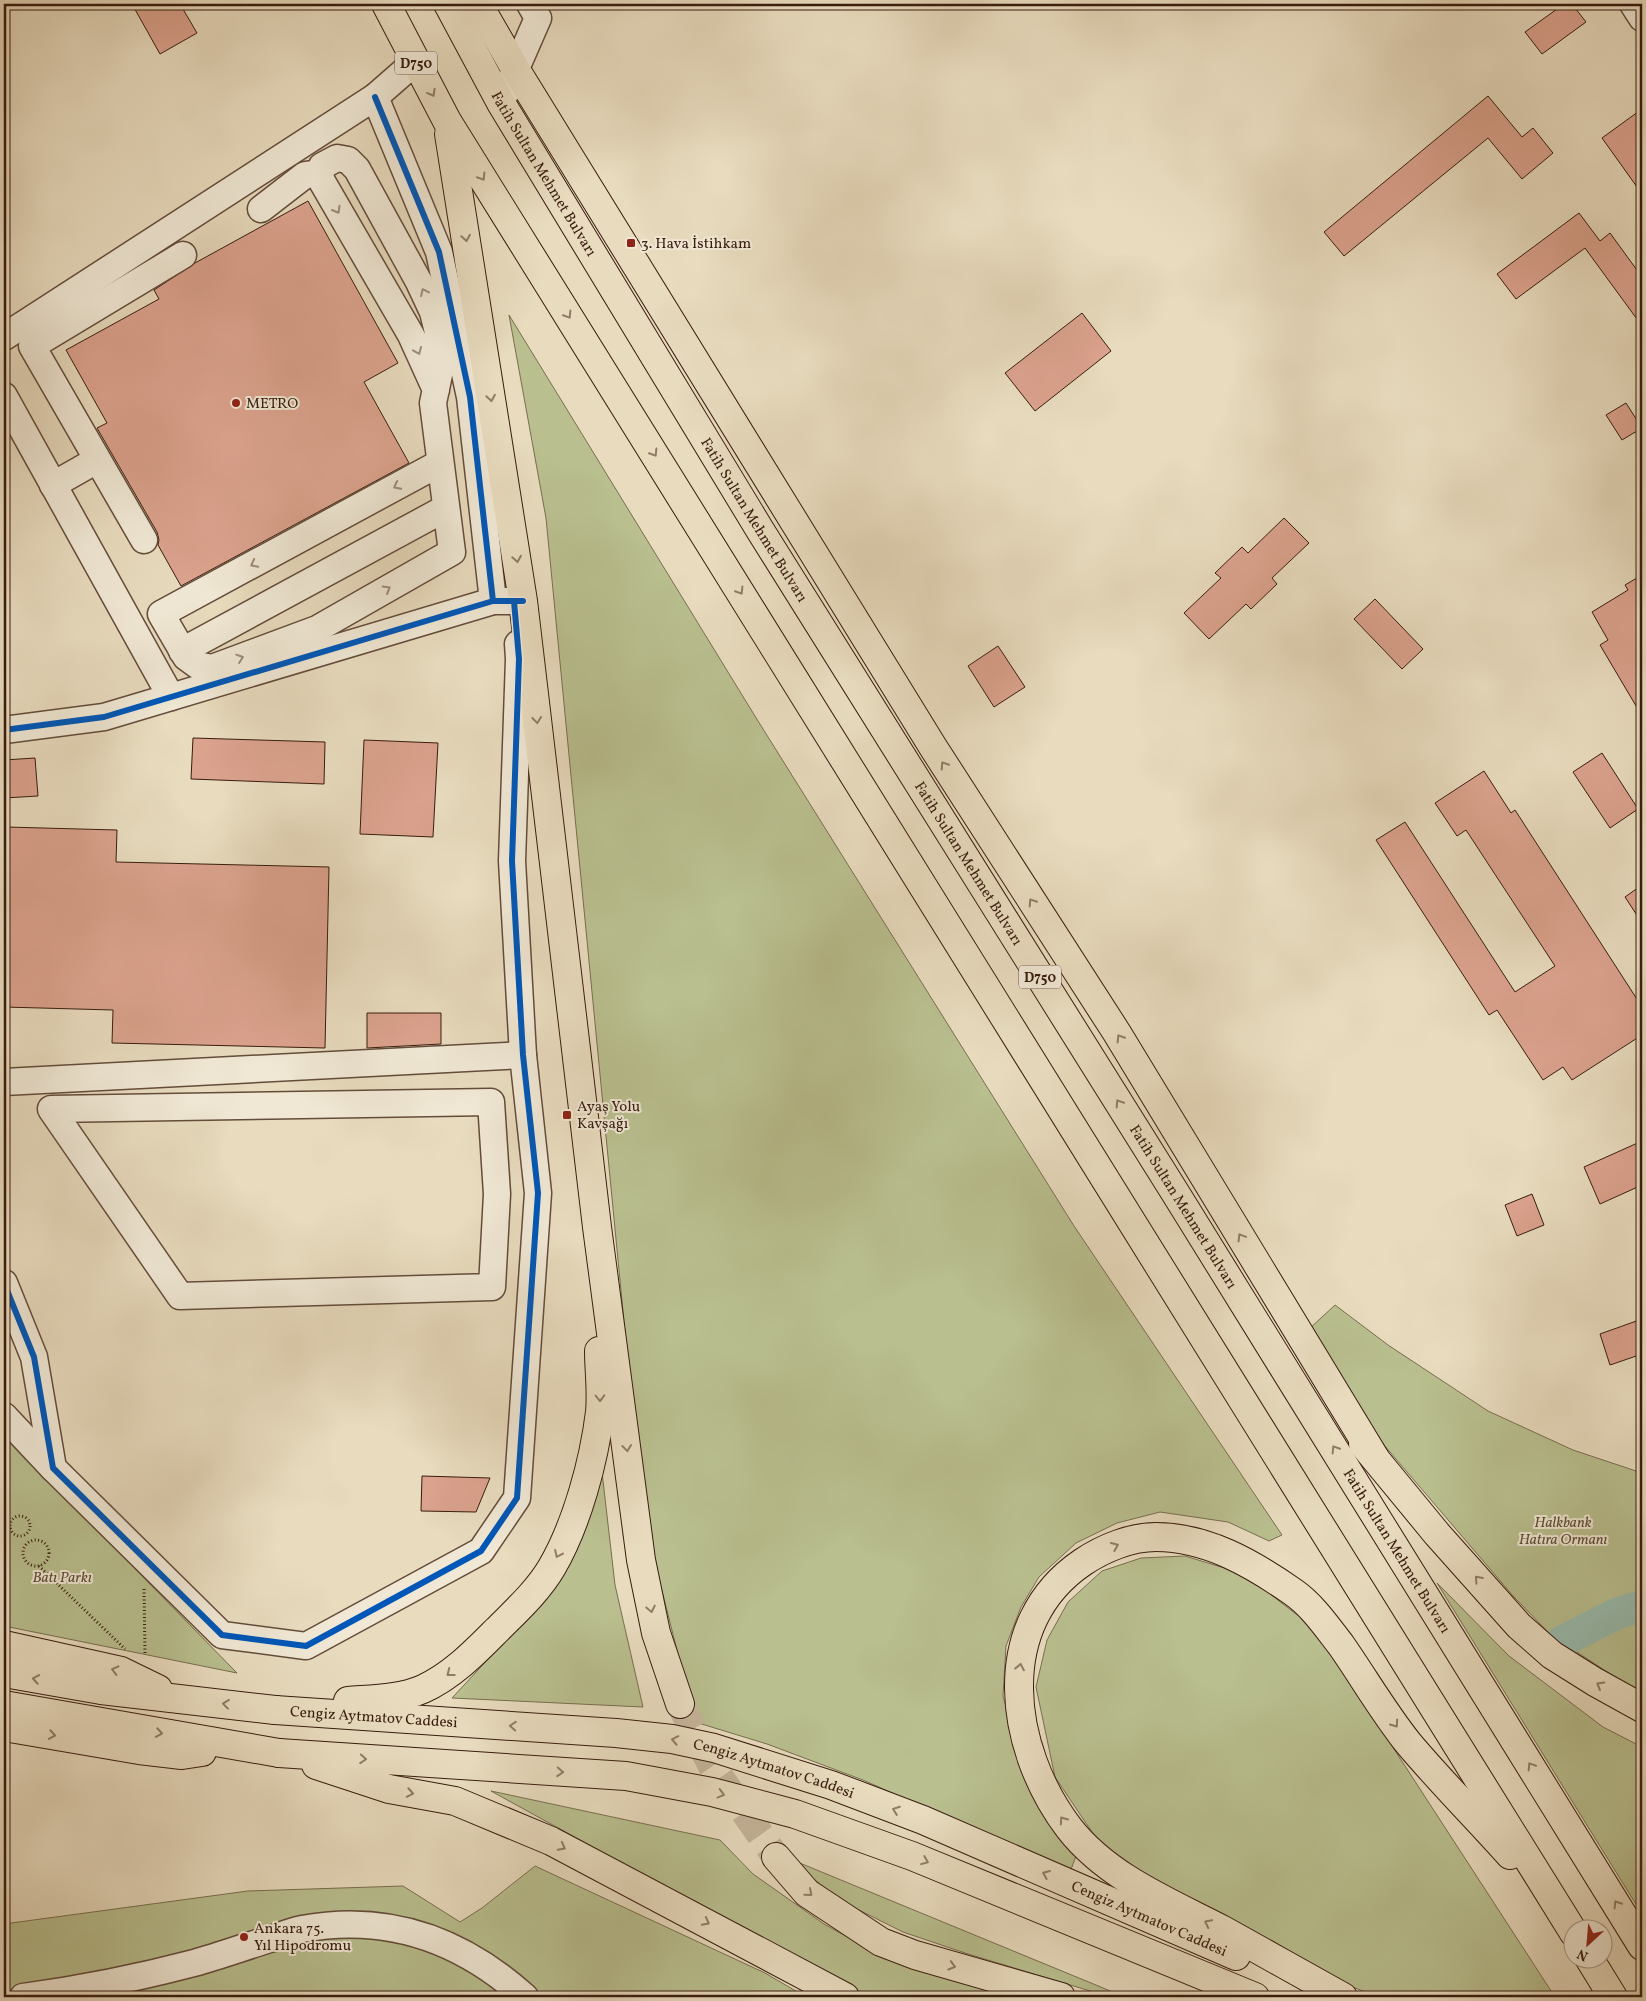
<svg xmlns="http://www.w3.org/2000/svg" width="1646" height="2001" font-family="Vollkorn,serif">
	<style>
		.green { fill: #b9bf8f; stroke: #786e4e }
		.lines { fill: none; stroke-linecap: round; stroke-linejoin: round }
		.river { stroke: #98bbad; stroke-width: 32 }
		.building { fill: #dba28d; stroke: #381c0e }
		.highway-tunnel { stroke: #c5b59b; stroke-width: 28; stroke-dasharray: 28 14; stroke-linecap: butt }
		.minor-casing { stroke: #644c3a; stroke-width: 29 }
		.major-casing { stroke: #381c0e; stroke-width: 30 }
		.highway-casing { stroke: #381c0e; stroke-width: 30 }
		.path { stroke: #381c0e; stroke-width: 3; stroke-dasharray: 1 2.5; stroke-linecap: butt }
		.minor { stroke: #f0e8d5; stroke-width: 26 }
		.major { stroke: #e8dbbe; stroke-width: 28 }
		.highway { stroke: #e8dbbe; stroke-width: 28 }
		.cycleway-casing { stroke: #f0e8d5; stroke-width: 9 }
		.cycleway { stroke: #0057b8; stroke-width: 6 }
		.oneway { stroke: #907c66 }
		.oneway2 { stroke: #9d8c7b }
		.poi-dot { fill: #8f2418; stroke: #f0e8d5; stroke-width: 2 }
		.labels { text-anchor: middle; stroke-width: 4; stroke-linejoin: round; paint-order: stroke }
		.shield { fill: #f0e8d5; stroke: #6f594a; stroke-width: 1 }
		.shield-label { font-size: 14px; font-weight: bold; fill: #381c0e }
		.street-label { font-size: 15px; fill: #381c0e; stroke: #f0e8d5 }
		.poi-label { font-size: 15px; fill: #381c0e; stroke: #f0e8d5; text-anchor: start }
		.park-label { font-size: 15px; font-style: italic; fill: #5f4d35; stroke: #f0e8d5 }
	</style>
	<rect width="100%" height="100%" fill="#e8dbbe"/>
	<filter id="stains"><feTurbulence type="fractalNoise" baseFrequency=".004" numOctaves="4"/><feColorMatrix values="0 0 0 0 .2 0 0 0 0 .09 0 0 0 0 .02 0 0 0 .5 -.17"/></filter>
	<radialGradient id="worn" r=".72"><stop offset=".6" stop-color="#630" stop-opacity="0"/><stop offset="1" stop-color="#630" stop-opacity=".3"/></radialGradient>
	<g class="green">
		<path d="M509,315L758,721L1074,1226L1282,1535L1269,1541L1228,1522L1160,1512L1117,1523L1076,1543L1039,1577L1021,1607L1006,1646L1003,1696L1027,1784L1076,1856L1070,1872L863,1780L767,1744L695,1722L647,1531L632,1404L546,518Z"/>
		<path d="M1335,1305L1388,1345L1488,1411L1573,1450L1642,1473V1695L1551,1635L1514,1597L1384,1445L1308,1330Z"/>
		<path d="M4,1435L237,1673L4,1626Z"/>
		<path d="M602,1472L615,1585L643,1707L452,1698L518,1627Z"/>
		<path d="M1185,1556L1244,1574L1300,1617L1331,1652L1555,1997H1379L1326,1977L1192,1905L1100,1844L1055,1777L1036,1687L1047,1640L1068,1602L1102,1571L1141,1558Z"/>
		<path d="M1437,1583L1509,1656L1603,1727L1642,1747V1914Z"/>
		<path d="M491,1791L720,1840L753,1874L824,1924L860,1944L1013,1997H865Z"/>
		<path d="M790,1859L1125,1997H1110L968,1954L903,1932L839,1900Z"/>
		<path d="M535,1866L765,1973L806,1997H4V1924L248,1891L403,1886L460,1922L482,1908Z"/>
	</g>
	<g class="lines">
		<path class="river" d="M1561,1642L1618,1613L1642,1606"/>
	</g>
	<g class="building">
		<path d="M132,4H180L197,33L160,54Z"/>
		<path d="M1564,4H1572L1586,22L1542,54L1525,32Z"/>
		<path d="M1488,96L1522,137L1533,128L1553,153L1522,179L1488,138L1344,256L1324,232Z"/>
		<path d="M1642,109V194L1602,138Z"/>
		<path d="M308,201L398,363L364,382L409,463L181,586L158,545L159,540L157,532L97,428L107,423L66,350L159,299L154,290L195,263Z"/>
		<path d="M1579,213L1600,241L1610,233L1642,277V326L1585,248L1516,299L1497,274Z"/>
		<path d="M1082,313L1111,351L1035,411L1005,373Z"/>
		<path d="M1626,403L1642,428L1622,440L1606,415Z"/>
		<path d="M1284,518L1309,543L1272,578L1277,584L1251,609L1246,604L1209,639L1184,613L1221,578L1215,573L1242,547L1248,553Z"/>
		<path d="M1642,575V716L1600,645L1608,640L1592,612L1628,590L1625,585Z"/>
		<path d="M1375,599L1423,649L1402,669L1354,619Z"/>
		<path d="M998,646L1025,687L994,707L968,666Z"/>
		<path d="M193,738L325,742L324,784L191,779Z"/>
		<path d="M364,740L438,743L433,837L360,834Z"/>
		<path d="M1602,753L1638,809L1610,828L1573,772Z"/>
		<path d="M35,758L38,796L4,798V760Z"/>
		<path d="M1484,771L1511,813L1515,810L1642,1007V1035L1572,1080L1563,1067L1543,1080L1497,1010L1489,1015L1376,840L1405,822L1515,992L1555,966L1466,830L1457,836L1435,803Z"/>
		<path d="M6,827L117,830L116,862L329,867L325,1048L112,1043L113,1010L4,1007Z"/>
		<path d="M1642,885V923L1625,897Z"/>
		<path d="M367,1013H441V1044L367,1048Z"/>
		<path d="M1642,1141V1185L1600,1204L1584,1167Z"/>
		<path d="M1532,1194L1544,1225L1517,1236L1505,1205Z"/>
		<path d="M1642,1319V1354L1610,1365L1600,1334Z"/>
		<path d="M422,1476L490,1478L476,1512L421,1511Z"/>
	</g>
	<g class="lines">
		<path class="highway-tunnel" d="M680,1704L712,1766L776,1857"/>
		<defs>
			<g id="minor">
				<path d="M1633,4L1642,18"/>
				<path d="M375,97L439,252L470,397L493,601"/>
				<path d="M501,103L538,18L530,4"/>
				<path d="M261,209L305,175L319,173"/>
				<path d="M4,337L375,97L415,62"/>
				<path d="M436,390L411,335L320,178L322,166L337,158L348,160L357,169L419,282L433,312L437,328L442,360L433,403L452,552L317,629L212,668L197,665L186,657L161,614L440,463"/>
				<path d="M4,396L171,697"/>
				<path d="M53,485L97,460"/>
				<path d="M144,540L32,346L183,255"/>
				<path d="M182,651L446,508"/>
				<path d="M4,730L104,717L493,601H523"/>
				<path d="M4,1082L523,1055"/>
				<path d="M491,1102L497,1194L492,1287L180,1296L51,1109Z"/>
				<path d="M4,1283L34,1357L53,1468L222,1635L306,1646L481,1551L517,1498L538,1193L523,1055L512,861L519,659L518,644"/>
				<path d="M4,1416L53,1468"/>
				<path d="M23,1997C81,1989 137,1978 194,1963C219,1956 244,1947 270,1939C280,1936 291,1931 302,1929C388,1913 462,1940 525,1997"/>
			</g>
			<g id="major">
				<path d="M4,1645L121,1671L158,1689"/>
				<path d="M4,1673L101,1690L275,1710"/>
				<path d="M4,1705L279,1753"/>
				<path d="M4,1727L139,1750L182,1755L202,1752"/>
			</g>
			<g id="highway">
				<path d="M386,4L447,121L1574,1933"/>
				<path id="s1" d="M448,4L501,103L760,530L1176,1194L1642,1946"/>
				<path d="M478,4L516,70L933,747L1117,1033L1375,1458"/>
				<path d="M449,134L523,601L597,1227L641,1560L656,1633L680,1704"/>
				<path d="M1363,1444L1437,1534L1519,1626L1552,1655L1595,1682L1642,1708"/>
				<path d="M348,1701C373,1699 400,1699 423,1689C452,1676 475,1652 497,1630C516,1611 538,1591 552,1567C577,1524 594,1461 600,1412C602,1392 599,1370 599,1351"/>
				<path id="s2" d="M275,1710L616,1733L672,1739L714,1748L831,1785L923,1820L1236,1956"/>
				<path d="M279,1753L626,1776L712,1792L795,1814L912,1856L1255,1997"/>
				<path d="M316,1765L389,1789L455,1801L551,1841L845,1997"/>
				<path d="M776,1857L807,1893L881,1942L915,1955L1061,1997"/>
				<path d="M1589,1958L1613,1997"/>
				<path d="M1343,1997C1303,1975 1263,1952 1223,1930C1169,1902 1107,1877 1069,1828C1009,1749 991,1624 1083,1562C1104,1548 1131,1537 1156,1537C1207,1537 1253,1564 1293,1592C1312,1605 1327,1627 1341,1645C1364,1678 1384,1713 1409,1744C1441,1782 1477,1818 1510,1855"/>
			</g>
		</defs>
		<use href="#minor" class="minor-casing"/>
		<use href="#major" class="major-casing"/>
		<use href="#highway" class="highway-casing"/>
		<g class="path">
			<circle cx="20" cy="1526" r="10"/>
			<path d="M4,1529H11"/>
			<circle cx="36" cy="1553" r="13"/>
			<path d="M39,1566L125,1649"/>
			<path d="M144,1589L145,1654"/>
		</g>
		<use href="#minor" class="minor"/>
		<use href="#major" class="major"/>
		<use href="#highway" class="highway"/>
		<defs>
			<g id="cycleway">
				<path d="M375,97L439,252L470,397L493,601"/>
				<path d="M4,730L104,717L493,601H523"/>
				<path d="M4,1283L34,1357L53,1468L222,1635L306,1646L481,1551L517,1498L538,1193L523,1055L512,861L519,659L514,601"/>
			</g>
		</defs>
		<use href="#cycleway" class="cycleway-casing"/>
		<use href="#cycleway" class="cycleway"/>
	</g>
	<defs><path id="oneway-chevron" d="M-2-3.5L2.5 0L-2 3.5" fill="none" stroke-width="1.6" stroke-linecap="round" stroke-linejoin="round" transform="scale(1.25)"/></defs>
	<g class="oneway">
		<use href="#oneway-chevron" transform="translate(432 93) rotate(61)"/>
		<use href="#oneway-chevron" transform="translate(482 177) rotate(58)"/>
		<use href="#oneway-chevron" transform="translate(466 238) rotate(81)"/>
		<use href="#oneway-chevron" transform="translate(568 315) rotate(58)"/>
		<use href="#oneway-chevron" transform="translate(491 398) rotate(81)"/>
		<use href="#oneway-chevron" transform="translate(654 453) rotate(58)"/>
		<use href="#oneway-chevron" transform="translate(517 559) rotate(81)"/>
		<use href="#oneway-chevron" transform="translate(740 591) rotate(58)"/>
		<use href="#oneway-chevron" transform="translate(537 720) rotate(83)"/>
		<use href="#oneway-chevron" transform="translate(944 765) rotate(-123)"/>
		<use href="#oneway-chevron" transform="translate(1032 902) rotate(-123)"/>
		<use href="#oneway-chevron" transform="translate(1120 1038) rotate(-122)"/>
		<use href="#oneway-chevron" transform="translate(1119 1103) rotate(-122)"/>
		<use href="#oneway-chevron" transform="translate(1241 1237) rotate(-121)"/>
		<use href="#oneway-chevron" transform="translate(600 1398) rotate(89)"/>
		<use href="#oneway-chevron" transform="translate(627 1448) rotate(83)"/>
		<use href="#oneway-chevron" transform="translate(1335 1449) rotate(-122)"/>
		<use href="#oneway-chevron" transform="translate(1115 1546) rotate(-23)"/>
		<use href="#oneway-chevron" transform="translate(558 1554) rotate(115)"/>
		<use href="#oneway-chevron" transform="translate(1478 1579) rotate(-132)"/>
		<use href="#oneway-chevron" transform="translate(651 1609) rotate(78)"/>
		<use href="#oneway-chevron" transform="translate(1020 1667) rotate(-79)"/>
		<use href="#oneway-chevron" transform="translate(115 1670) rotate(-166)"/>
		<use href="#oneway-chevron" transform="translate(450 1673) rotate(142)"/>
		<use href="#oneway-chevron" transform="translate(36 1679) rotate(-170)"/>
		<use href="#oneway-chevron" transform="translate(1600 1685) rotate(-150)"/>
		<use href="#oneway-chevron" transform="translate(226 1704) rotate(-173)"/>
		<use href="#oneway-chevron" transform="translate(1395 1724) rotate(55)"/>
		<use href="#oneway-chevron" transform="translate(513 1726) rotate(-176)"/>
		<use href="#oneway-chevron" transform="translate(159 1733) rotate(10)"/>
		<use href="#oneway-chevron" transform="translate(52 1735) rotate(10)"/>
		<use href="#oneway-chevron" transform="translate(675 1740) rotate(-169)"/>
		<use href="#oneway-chevron" transform="translate(363 1759) rotate(4)"/>
		<use href="#oneway-chevron" transform="translate(1531 1766) rotate(-122)"/>
		<use href="#oneway-chevron" transform="translate(560 1772) rotate(4)"/>
		<use href="#oneway-chevron" transform="translate(410 1793) rotate(10)"/>
		<use href="#oneway-chevron" transform="translate(721 1794) rotate(15)"/>
		<use href="#oneway-chevron" transform="translate(896 1810) rotate(-159)"/>
		<use href="#oneway-chevron" transform="translate(1063 1820) rotate(-125)"/>
		<use href="#oneway-chevron" transform="translate(562 1847) rotate(28)"/>
		<use href="#oneway-chevron" transform="translate(925 1861) rotate(22)"/>
		<use href="#oneway-chevron" transform="translate(1046 1874) rotate(-157)"/>
		<use href="#oneway-chevron" transform="translate(809 1893) rotate(41)"/>
		<use href="#oneway-chevron" transform="translate(1617 1904) rotate(-122)"/>
		<use href="#oneway-chevron" transform="translate(706 1922) rotate(28)"/>
		<use href="#oneway-chevron" transform="translate(1208 1923) rotate(-153)"/>
		<use href="#oneway-chevron" transform="translate(952 1966) rotate(16)"/>
	</g>
	<g class="oneway2">
		<use href="#oneway-chevron" transform="translate(337 210) rotate(60)"/>
		<use href="#oneway-chevron" transform="translate(424 292) rotate(-115)"/>
		<use href="#oneway-chevron" transform="translate(418 351) rotate(67)"/>
		<use href="#oneway-chevron" transform="translate(397 486) rotate(152)"/>
		<use href="#oneway-chevron" transform="translate(254 564) rotate(152)"/>
		<use href="#oneway-chevron" transform="translate(387 589) rotate(-30)"/>
		<use href="#oneway-chevron" transform="translate(240 658) rotate(-19)"/>
	</g>
	<g class="poi-dot">
		<rect x="626" y="238" width="10" height="10" rx="2.5"/>
		<circle cx="236" cy="403" r="5"/>
		<rect x="562" y="1110" width="10" height="10" rx="2.5"/>
		<circle cx="244" cy="1937" r="5"/>
	</g>
	<g class="labels">
		<g class="shield">
			<rect x="395" y="51.5" width="42" height="23" rx="4"/>
			<rect x="1019" y="965.5" width="42" height="23" rx="4"/>
		</g>
		<g class="shield-label">
			<text x="416" y="68">D750</text>
			<text x="1040" y="982">D750</text>
		</g>
		<g class="street-label">
			<text dy="5" stroke="none"><textPath href="#s1" startOffset="195">Fatih Sultan Mehmet Bulvarı</textPath></text>
			<text dy="5" stroke="none"><textPath href="#s1" startOffset="600">Fatih Sultan Mehmet Bulvarı</textPath></text>
			<text dy="5" stroke="none"><textPath href="#s1" startOffset="1005">Fatih Sultan Mehmet Bulvarı</textPath></text>
			<text dy="5" stroke="none"><textPath href="#s1" startOffset="1410">Fatih Sultan Mehmet Bulvarı</textPath></text>
			<text dy="5" stroke="none"><textPath href="#s1" startOffset="1815">Fatih Sultan Mehmet Bulvarı</textPath></text>
			<text dy="5" stroke="none"><textPath href="#s2" startOffset="99">Cengiz Aytmatov Caddesi</textPath></text>
			<text dy="5" stroke="none"><textPath href="#s2" startOffset="504">Cengiz Aytmatov Caddesi</textPath></text>
			<text dy="5" stroke="none"><textPath href="#s2" startOffset="909">Cengiz Aytmatov Caddesi</textPath></text>
		</g>
		<g class="poi-label">
			<text x="641" y="248">3. Hava İstihkam</text>
			<text x="246" y="408">METRO</text>
			<text x="577" y="1111">Ayaş Yolu<tspan x="577" dy="17">Kavşağı</tspan></text>
			<text x="254" y="1933">Ankara 75.<tspan x="254" dy="17">Yıl Hipodromu</tspan></text>
		</g>
		<g class="park-label">
			<text x="1563" y="1527">Halkbank<tspan x="1563" dy="17">Hatıra Ormanı</tspan></text>
			<text x="62" y="1582">Batı Parkı</text>
		</g>
	</g>
	<rect width="1646" height="2001" fill="none" stroke="#e8dbbe" stroke-width="20"/>
	<rect x="5" y="5" width="1636" height="1991" fill="none" stroke="#381c0e" stroke-width="2.5"/>
	<rect x="10" y="10" width="1626" height="1981" fill="none" stroke="#381c0e"/>
	<g transform="translate(1588 1944) rotate(206)"><circle r="24" fill="#f0e8d5" stroke="#a69685"/>
	<path d="M0-4L9 19L0 12L-9 19Z" fill="#8f2418"/>
	<text y="-8" font-size="14" font-weight="bold" text-anchor="middle" fill="#381c0e">N</text>
	</g>
	<rect width="100%" height="100%" filter="url(#stains)"/>
	<rect width="100%" height="100%" fill="url(#worn)"/>
</svg>
